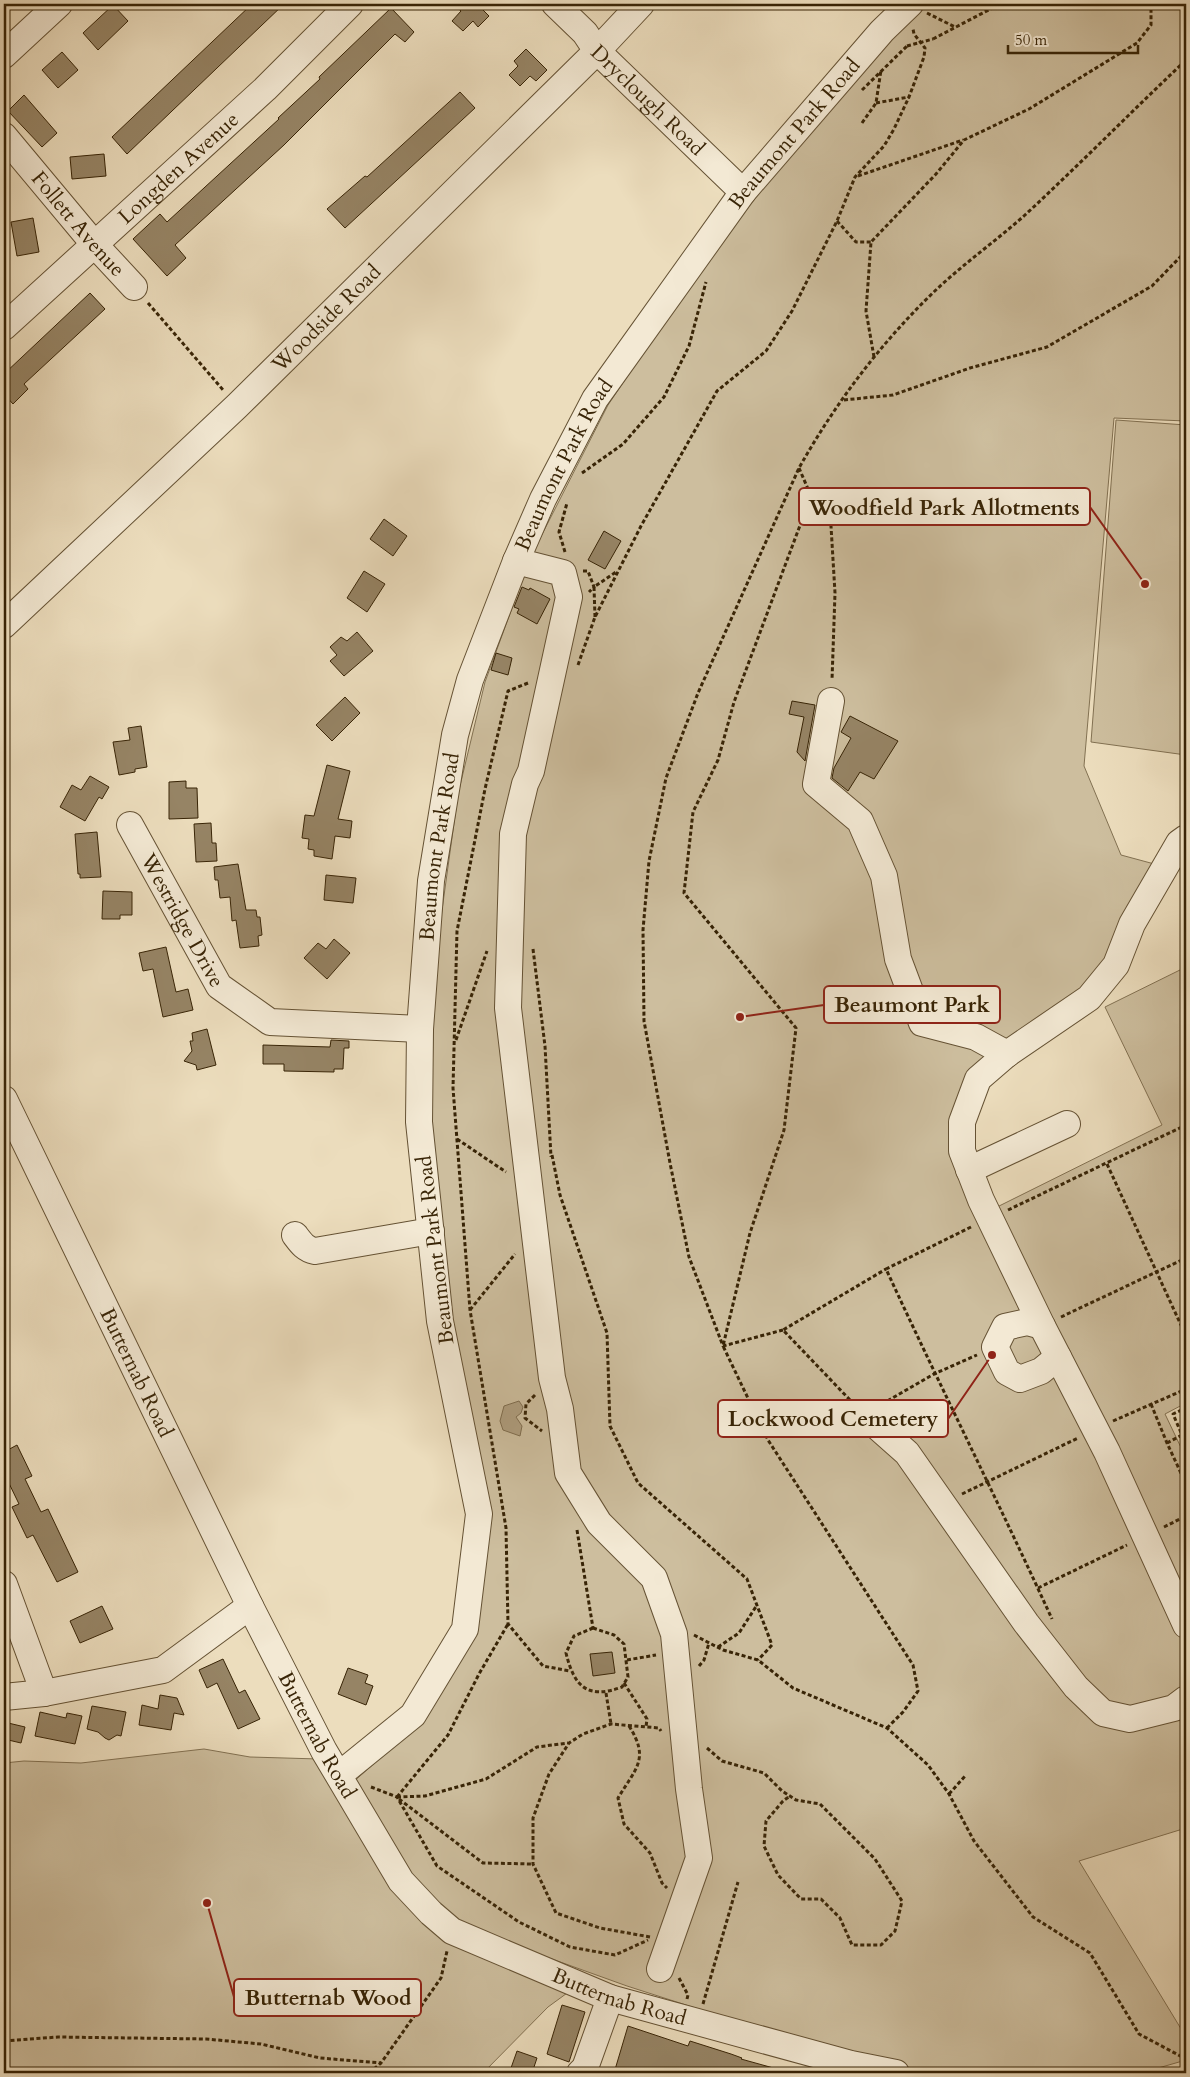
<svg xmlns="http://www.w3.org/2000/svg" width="1190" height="2077" font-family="Cardo,serif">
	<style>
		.green { fill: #cdbe9e; stroke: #827152 }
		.water { fill: #af9e7f; stroke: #7f6d4f }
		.building { fill: #968465; stroke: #382406 }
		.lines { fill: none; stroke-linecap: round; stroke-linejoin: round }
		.minor-casing { stroke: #655234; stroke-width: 28 }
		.path { stroke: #382406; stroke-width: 3; stroke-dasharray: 4 2.5; stroke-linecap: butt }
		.minor { stroke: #f3e9d4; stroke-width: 26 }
		.path-bridge { stroke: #382406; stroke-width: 3; stroke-dasharray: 4 2.5; stroke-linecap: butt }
		.labels { text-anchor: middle; stroke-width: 4; stroke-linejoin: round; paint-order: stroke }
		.street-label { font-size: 21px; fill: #382406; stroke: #f3e9d4 }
		.leader { fill: none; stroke: #8f2418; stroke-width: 2 }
		.callout-dot { fill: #8f2418; stroke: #f3e9d4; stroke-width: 2 }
		.callout { fill: #f3e9d4; stroke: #8f2418; stroke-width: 2 }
		.callout-label { font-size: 22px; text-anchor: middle; font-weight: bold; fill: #382406 }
	</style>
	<rect width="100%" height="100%" fill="#ecddbd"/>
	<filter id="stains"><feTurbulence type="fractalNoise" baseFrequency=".004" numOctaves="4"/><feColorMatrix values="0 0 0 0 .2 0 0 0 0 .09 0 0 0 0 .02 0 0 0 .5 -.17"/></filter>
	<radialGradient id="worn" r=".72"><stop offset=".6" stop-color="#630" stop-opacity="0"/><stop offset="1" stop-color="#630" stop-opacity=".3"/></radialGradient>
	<g class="green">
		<path d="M924,4H1186V421L1114,418L1084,766L1121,855L1158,865L1110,960L955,1118L979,1216L1162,1125L1105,1007L1186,967V1403L1165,1414L1186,1458V1828L1079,1861L1186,2037V2060L1141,2073H938L838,2054L627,1986L449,1922L404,1874L351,1784L422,1721L477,1629L491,1508L450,1313L431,1116L435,961L458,794L485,682L531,556L608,405L763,175L890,33Z"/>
		<path d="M1116,420L1186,425V755L1091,742Z"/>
		<path d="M204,1749L250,1757L319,1759L393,1884L574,1988L548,2007L483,2073H4V1763L24,1761L81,1763Z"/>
	</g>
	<path class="water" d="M519,1401L523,1407L521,1413L516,1417L522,1426L520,1436L503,1430L500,1421L504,1406Z"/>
	<g class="building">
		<path d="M252,4H284L127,154L112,137Z"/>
		<path d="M453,4H477L489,16L478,27L473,21L463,31L452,21L461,11Z"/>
		<path d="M113,5L128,21L98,50L83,33Z"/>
		<path d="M391,8L414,32L405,42L395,34L284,145L175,245L186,258L167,276L133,239L160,214L167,222L279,119L278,118L320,79L319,77Z"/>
		<path d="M526,49L547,70L536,81L530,76L520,86L509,75L518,66L514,61Z"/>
		<path d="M62,52L78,70L58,88L42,70Z"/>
		<path d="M460,92L475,108L345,228L327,209L365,176L367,177Z"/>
		<path d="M24,95L57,133L42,147L8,111Z"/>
		<path d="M104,154L106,176L72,179L70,157Z"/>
		<path d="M33,218L39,252L17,256L11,222Z"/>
		<path d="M90,293L105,309L24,384L28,389L13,404L4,394V374Z"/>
		<path d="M384,519L407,536L393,556L370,539Z"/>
		<path d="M604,531L621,541L605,569L588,560Z"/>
		<path d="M364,571L385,584L367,612L347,598Z"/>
		<path d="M522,587L529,590L530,588L550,599L537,624L517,613L519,609L514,607Z"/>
		<path d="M357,632L373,651L344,676L330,661L337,655L330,647L341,637L347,641Z"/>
		<path d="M496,653L512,658L508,675L491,670Z"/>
		<path d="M345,697L360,713L332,741L316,725Z"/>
		<path d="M792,701L815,705L805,761L797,752L804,717L789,714Z"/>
		<path d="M850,716L898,741L874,779L860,772L848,791L832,778L834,768L851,738L841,732Z"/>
		<path d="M141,726L147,767L135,769V772L119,775L113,742L130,740L128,728Z"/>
		<path d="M327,765L350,771L338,819L352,821L350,838L335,836L332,859L314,856V850L308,849L309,839L302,838L305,815L314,816Z"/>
		<path d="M90,776L109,787L102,799L99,797L85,821L60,807L72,785L81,790Z"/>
		<path d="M186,781V788H197L198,818L169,819V782Z"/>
		<path d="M211,823L212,843H216L217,861L196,862L194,824Z"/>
		<path d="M97,832L101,877L80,878V874H78L75,834Z"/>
		<path d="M238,864L246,910H256L257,917H260L262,935L258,936L259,946L240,948L236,920L232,921L230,897L220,898L218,880H215L214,867Z"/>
		<path d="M326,875L356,878L353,903L324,900Z"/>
		<path d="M103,891L132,892V915H120V919H102Z"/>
		<path d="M334,939L350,953L327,979L304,958L318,943L326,949Z"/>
		<path d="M166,947L176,992L188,989L193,1010L163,1017L153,969L143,971L139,953Z"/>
		<path d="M207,1029L216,1065L197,1070L196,1065L184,1061L192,1051L190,1041H193L192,1033Z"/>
		<path d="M331,1040L349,1041V1048H344L343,1069H334V1072L284,1071V1064H263V1045L330,1047Z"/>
		<path d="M17,1445L32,1476L25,1479L41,1512L48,1509L78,1572L57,1582L33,1535L27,1538L12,1507L19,1504L4,1473V1452Z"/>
		<path d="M102,1606L113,1629L80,1643L70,1621Z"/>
		<path d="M612,1652L615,1673L593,1676L590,1654Z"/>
		<path d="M223,1659L239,1693L245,1690L260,1719L238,1729L217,1683L207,1688L199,1670Z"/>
		<path d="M348,1668L368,1675L365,1683L373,1686L366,1705L338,1694Z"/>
		<path d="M160,1695L177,1698L184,1715L174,1713L171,1730L139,1725L142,1705L158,1709Z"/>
		<path d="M92,1706L126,1712L121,1736L117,1735L109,1740L105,1738L98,1732L87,1729Z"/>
		<path d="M40,1712L66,1718L67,1713L82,1716L75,1744L35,1736Z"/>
		<path d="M4,1722L25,1727L21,1743L4,1739Z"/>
		<path d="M562,2005L585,2012L569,2062L547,2054Z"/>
		<path d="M628,2026L688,2046L690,2041L731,2054L742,2058L741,2059L777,2069L776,2073H614Z"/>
		<path d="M517,2051L537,2058L532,2073L511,2068Z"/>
	</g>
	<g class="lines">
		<defs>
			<g id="minor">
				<path id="s1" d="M555,4L585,33L597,51L743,192"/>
				<path d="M4,55L59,4"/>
				<path id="s2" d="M4,136L95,245L134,287"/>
				<path id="s3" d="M4,327L265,89L350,4"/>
				<path d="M516,561L563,573L569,597L531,771L525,784L513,834L508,1008L552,1378L560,1409L568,1473L599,1523L654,1578L674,1634L689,1789L699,1858L660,1969"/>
				<path id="s4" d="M4,625L237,406L597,51L641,4"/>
				<path d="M831,701L816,784L860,821L884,876L898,959L922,1023L976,1037L1007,1054"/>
				<path id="s5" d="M130,825L219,986L270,1022L420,1029"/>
				<path d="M1186,838L1179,843L1132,924L1116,965L1089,998L1007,1054L978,1079L962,1122V1151L981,1200L1042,1326L1107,1452L1186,1625"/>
				<path id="s6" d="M4,1099L250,1606L324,1751L401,1881L431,1913L452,1931L610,1998L851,2064L896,2073"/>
				<path d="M969,1170L1067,1124"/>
				<path d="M295,1235C301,1243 305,1249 315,1251L431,1231"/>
				<path d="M1042,1326L1027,1322L1005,1327L995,1347L1007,1372L1020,1379L1041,1371L1058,1357"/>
				<path d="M863,1414L907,1453L1026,1623L1076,1687L1103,1713L1130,1719L1174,1708L1186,1699"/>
				<path d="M4,1584L44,1693"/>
				<path d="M4,1697L44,1693L163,1670L250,1606"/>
				<path id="s7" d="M339,1775L413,1715L465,1629L479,1514L440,1321L419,1122L420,1029L431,881L455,735L470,680L516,561L543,499L595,399L743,192L882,31L910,4"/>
				<path d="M580,2073L585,2068L610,1998"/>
			</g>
		</defs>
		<use href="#minor" class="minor-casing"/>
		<g class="path">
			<path d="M927,13L955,27"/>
			<path d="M933,39L1000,4"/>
			<path d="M862,90L907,46"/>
			<path d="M876,103L909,97"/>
			<path d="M862,123L876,103L881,70"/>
			<path d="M858,176L963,140"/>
			<path d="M837,221L856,242H871"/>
			<path d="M148,303L224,391"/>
			<path d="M874,357L866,311L871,242L936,174L964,140L1029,109L1137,43L1151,25V4"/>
			<path d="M844,400L893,395L970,368L1047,347L1152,286L1186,251"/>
			<path d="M799,468L811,496L831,526L835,593L832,680"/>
			<path d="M582,473L623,444L664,397L689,346L706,282"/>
			<path d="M811,496L734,702L718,760L693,812L684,893L796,1028L784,1130L750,1233L723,1346L768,1440L913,1665L918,1691L903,1712L887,1728"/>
			<path d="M565,552L559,532L567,503"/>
			<path d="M583,571H588L594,587L589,592"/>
			<path d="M595,617L594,587L616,572"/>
			<path d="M578,665L595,617L641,526L717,391L766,351L792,311L837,221L855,177L884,146L894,129L909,97L924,57L925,48L914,34L913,29"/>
			<path d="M528,683L508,691L485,789L457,931L453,1088L470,1310L506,1528L508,1624L543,1666L570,1671"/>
			<path d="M533,949L545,1046L551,1157"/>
			<path d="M456,1040L487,951"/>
			<path d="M457,1139L506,1172"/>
			<path d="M552,1155L560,1195L607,1333L610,1426L638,1483L747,1579L772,1645L758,1660"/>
			<path d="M1107,1164L1186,1336"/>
			<path d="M1008,1210L1186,1125"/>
			<path d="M971,1227L886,1269C940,1386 998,1501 1052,1619"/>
			<path d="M470,1310L515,1254"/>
			<path d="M1061,1317L1186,1258"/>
			<path d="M783,1330L723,1346L689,1257L670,1163L644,1021L643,930L649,861L666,778L698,693L799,468C836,402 883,340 938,288C966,262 997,240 1025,215C1080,164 1132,111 1186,60"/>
			<path d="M535,1395L526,1404L525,1418L542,1431"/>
			<path d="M850,1400L783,1330L886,1269"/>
			<path d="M882,1404L934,1374L977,1355"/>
			<path d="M1151,1404L1167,1443L1186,1484"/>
			<path d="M1113,1421L1186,1389"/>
			<path d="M1167,1443L1182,1435L1173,1414L1186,1408"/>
			<path d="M962,1494L1078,1438"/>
			<path d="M1164,1527L1186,1516"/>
			<path d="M577,1530L593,1628"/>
			<path d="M1038,1588L1127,1545"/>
			<path d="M593,1628L614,1635L624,1644L628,1677L622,1687C587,1700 574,1686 566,1653L574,1636Z"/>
			<path d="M694,1635L723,1650L758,1660L793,1688L887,1728L928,1765L949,1794L974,1841L1033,1917L1090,1953L1139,2034L1186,2059"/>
			<path d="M718,1647L739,1633L757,1605"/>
			<path d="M627,1660L656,1655"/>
			<path d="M699,1666L704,1660L709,1643"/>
			<path d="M624,1683L647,1719L646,1727"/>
			<path d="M606,1693L611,1724"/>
			<path d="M629,1726C650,1759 636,1768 618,1798L624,1824L650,1853L662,1883L667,1888"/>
			<path d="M1182,1727L1186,1740"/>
			<path d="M707,1748L722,1761L764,1773L782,1791L796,1800L820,1804L875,1859L902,1901L895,1931L881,1945H852L840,1918L821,1899H801L778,1875L764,1846L766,1821L783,1801L790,1796"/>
			<path d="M371,1787L397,1797L437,1866L519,1922L570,1947L615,1955L648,1940"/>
			<path d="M949,1794L966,1775"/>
			<path d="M397,1797L448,1735L479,1674L508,1624"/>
			<path d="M397,1797L425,1796L486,1779L537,1747L568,1743"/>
			<path d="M399,1799L483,1863L533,1864"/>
			<path d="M650,1937L600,1928L556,1913L533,1864V1818L549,1774L569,1743L583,1734L611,1724L659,1728L661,1731"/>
			<path d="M679,1978L688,1995L687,1999"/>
			<path d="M703,2004L738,1882"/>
			<path d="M4,2041L58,2037L206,2039L261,2044L320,2058L381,2063"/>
			<path d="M369,2073L381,2063L441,1978L447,1951"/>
		</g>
		<use href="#minor" class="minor"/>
		<path class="path-bridge" d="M907,46L933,39"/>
	</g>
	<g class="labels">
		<g class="street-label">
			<text dy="7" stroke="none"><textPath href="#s1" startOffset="134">Dryclough Road</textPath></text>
			<text dy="7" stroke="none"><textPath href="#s7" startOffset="1795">Beaumont Park Road</textPath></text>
			<text dy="7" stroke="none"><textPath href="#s3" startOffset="236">Longden Avenue</textPath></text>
			<text dy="7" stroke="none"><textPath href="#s2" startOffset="115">Follett Avenue</textPath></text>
			<text dy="7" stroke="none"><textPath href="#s4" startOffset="445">Woodside Road</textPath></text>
			<text dy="7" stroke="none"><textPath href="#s7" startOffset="1390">Beaumont Park Road</textPath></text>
			<text dy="7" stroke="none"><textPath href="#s7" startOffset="985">Beaumont Park Road</textPath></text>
			<text dy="7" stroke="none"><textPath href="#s5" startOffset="109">Westridge Drive</textPath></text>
			<text transform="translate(435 1250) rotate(-97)" y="7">Beaumont Park Road</text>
			<text dy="7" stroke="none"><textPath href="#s6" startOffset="304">Butternab Road</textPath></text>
			<text dy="7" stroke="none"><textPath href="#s6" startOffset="709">Butternab Road</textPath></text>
			<text dy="7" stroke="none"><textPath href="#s6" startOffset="1129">Butternab Road</textPath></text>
		</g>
	</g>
	<path class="leader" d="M1145 584L1090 507M740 1017L824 1005M992 1355L948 1419M207 1903L234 1997"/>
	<g class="callout-dot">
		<circle cx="1145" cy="584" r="5"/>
		<circle cx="740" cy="1017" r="5"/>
		<circle cx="992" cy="1355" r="5"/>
		<circle cx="207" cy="1903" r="5"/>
	</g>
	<g class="callout">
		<rect x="799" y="488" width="291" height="37" rx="5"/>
		<rect x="824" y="986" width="176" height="37" rx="5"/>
		<rect x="718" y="1400" width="230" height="37" rx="5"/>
		<rect x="234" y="1979" width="187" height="37" rx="5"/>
	</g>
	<g class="callout-label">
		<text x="944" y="515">Woodfield Park Allotments</text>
		<text x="912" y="1012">Beaumont Park</text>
		<text x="833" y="1426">Lockwood Cemetery</text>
		<text x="328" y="2005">Butternab Wood</text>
	</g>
	<rect width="1190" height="2077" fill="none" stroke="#ecddbd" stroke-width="20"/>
	<rect x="5" y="5" width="1180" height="2067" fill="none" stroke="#382406" stroke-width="2.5"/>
	<rect x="10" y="10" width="1170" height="2057" fill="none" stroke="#382406"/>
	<path d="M1008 45v8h130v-8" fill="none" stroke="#382406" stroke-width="2.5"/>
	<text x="1015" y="45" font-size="15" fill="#382406" stroke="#f3e9d4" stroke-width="4" paint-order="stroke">50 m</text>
	<rect width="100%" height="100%" filter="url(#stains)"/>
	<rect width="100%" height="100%" fill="url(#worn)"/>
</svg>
